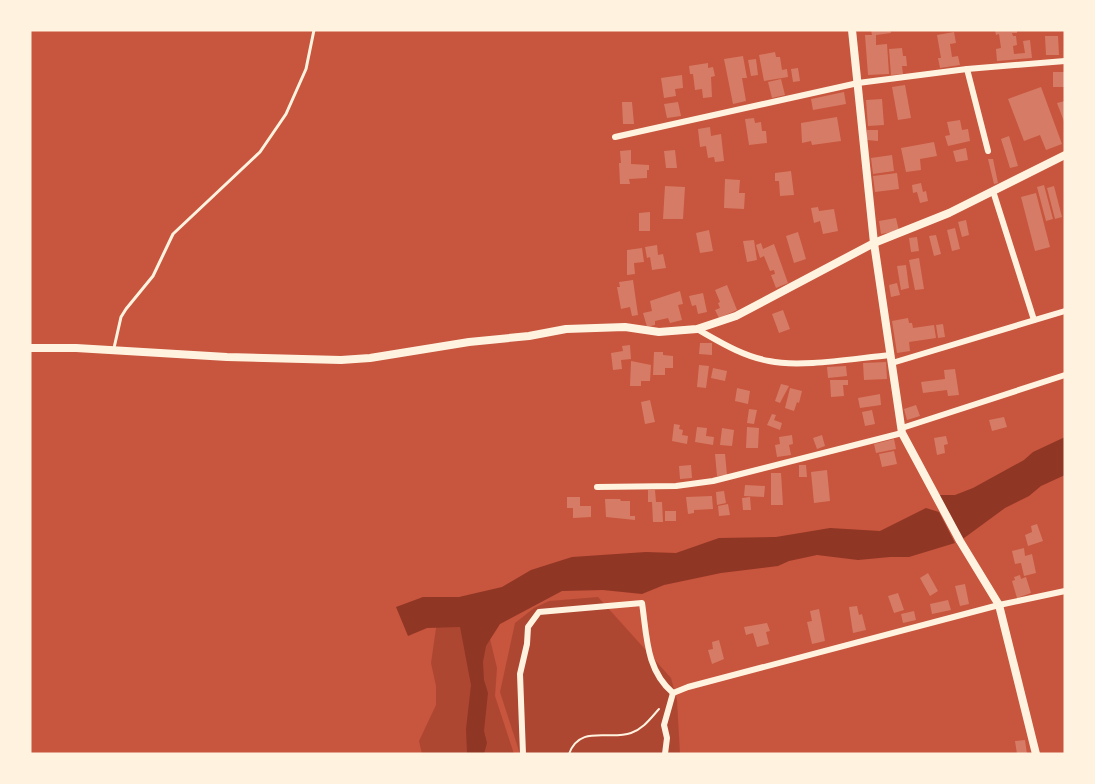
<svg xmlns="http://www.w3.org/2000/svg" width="1095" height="784" font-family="Overpass,sans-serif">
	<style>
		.green { fill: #ae4732 }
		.water { fill: #8f3625 }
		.building { fill: #d67c66 }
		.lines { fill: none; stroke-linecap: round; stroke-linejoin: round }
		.path { stroke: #fff3e0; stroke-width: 2 }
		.service { stroke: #fff3e0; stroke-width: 3 }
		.minor { stroke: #fff3e0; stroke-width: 6 }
		.tertiary { stroke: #fff3e0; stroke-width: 8 }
	</style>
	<rect width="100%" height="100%" fill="#c8553d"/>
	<g class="green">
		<path d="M511,593L490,639L497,668L495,696L514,754H422L419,741L436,705V686L431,663L438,614Z"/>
		<path d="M598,597L671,678L677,700L680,754H520L500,692L515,623L534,608L549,601Z"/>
	</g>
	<g class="water">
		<path d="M1065,437V475L1041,486L1029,496L1005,508L960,541L935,495H955L973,488L1024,460L1033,452Z"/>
		<path d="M926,508L939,512L955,543L909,557H890L858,560L817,555L789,561L778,566L721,573L664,585L642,594L603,590L562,591L500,624L486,646L483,662L484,680L488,693L484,731L487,743L484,754H467L466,729L471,685L460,627L427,628L408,636L396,607L423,597H459L502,587L531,570L572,557L646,552L676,553L719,538L776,537L830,528L880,531Z"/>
	</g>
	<g class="building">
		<path d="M871,30H890L891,33L876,35V45L887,44L889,74L868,75L865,35H872Z"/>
		<path d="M995,30H1017V33H1012L1013,36H1016L1017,45L1013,46L1014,54L1025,53L1023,41L1030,40L1032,58L997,61L996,49L1001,48L999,34L996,35Z"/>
		<path d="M954,32L956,43L950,44L952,57L958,56L960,65L940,68L938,58H941L937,35Z"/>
		<path d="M1045,36H1058L1059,55H1046Z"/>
		<path d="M902,48L903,56H906L907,66H902L903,74L891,75L889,49Z"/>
		<path d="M775,52L776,57H780L782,70L787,69L788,77L764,81L759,55Z"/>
		<path d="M743,56L747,78H742L746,101L733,104L724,59Z"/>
		<path d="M756,59L758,75L751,76L748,60Z"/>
		<path d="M708,63V68L713,67L715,76L711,77L712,97L703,98L702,89L695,90L693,74H690L689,66Z"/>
		<path d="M798,68L800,81L793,82L791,69Z"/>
		<rect x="1053" y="72" width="12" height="15"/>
		<path d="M682,75L683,88L675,89L676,96L664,98L661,78Z"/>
		<path d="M781,79L785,95L772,98L768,82Z"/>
		<path d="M905,85L911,118L898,120L892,87Z"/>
		<path d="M1041,87L1062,144L1046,150L1040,135L1024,141L1008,99Z"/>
		<path d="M844,92L846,104L813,110L811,99Z"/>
		<path d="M882,99L884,125L868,126L866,100Z"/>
		<path d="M1065,101V124L1057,103Z"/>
		<path d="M622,102H632L634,124H623Z"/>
		<path d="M678,102L681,116L667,118L664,104Z"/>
		<path d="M837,117L841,141L812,145L811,141L802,143L801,123Z"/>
		<path d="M754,118L755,123L761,122L762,131H766L767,143L749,145L745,119Z"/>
		<path d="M960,120L962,130L968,129L970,141L948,146L945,136L950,135L947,122Z"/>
		<path d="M710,127L711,136L721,134L724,161L715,162L714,157L708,158L706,146L700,147L698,129Z"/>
		<path d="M867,130H878V141L867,140Z"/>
		<path d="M1009,136L1018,166L1010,168L1001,139Z"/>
		<path d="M934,142L937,156L920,159L921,170L906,172L901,148Z"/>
		<path d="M966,148L968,160L956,162L953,151Z"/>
		<path d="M631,150V164L649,165V170H647V178L629,179L630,184H620L619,163H621L620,151Z"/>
		<path d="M675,150L677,168H666L664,151Z"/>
		<path d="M892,155L894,171L873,174L871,158Z"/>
		<path d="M988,159H993L998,183L994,184Z"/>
		<path d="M791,171L794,195L780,196L779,181H775V173Z"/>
		<path d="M897,173L899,189L875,192L873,176Z"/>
		<path d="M725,179L740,180L739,193H745L744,209L724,208Z"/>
		<path d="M921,183L923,192L926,191L928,201L920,203L917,192L913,193L912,185Z"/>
		<path d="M1044,185L1053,219L1046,221L1037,187Z"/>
		<path d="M665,186L685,187L683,219H663Z"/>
		<path d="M1054,186L1062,217L1055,219L1047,188Z"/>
		<path d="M1036,193L1050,247L1035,251L1021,197Z"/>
		<path d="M818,207L819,211L834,209L838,231L823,234L820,221L814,223L811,208Z"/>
		<path d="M650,212V231H639V213Z"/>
		<path d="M896,218L899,231L881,234L879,221Z"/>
		<path d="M966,220L969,235L962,237L958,222Z"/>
		<path d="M955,228L960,249L952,251L947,230Z"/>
		<path d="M709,230L713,251L700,253L696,233Z"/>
		<path d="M798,232L806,259L794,263L786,236Z"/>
		<path d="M936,235L941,254L934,256L929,236Z"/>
		<path d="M917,237L919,251L911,252L909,238Z"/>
		<path d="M754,240L757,260L747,262L743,241Z"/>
		<path d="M761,243L763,249L774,244L788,283L776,288L771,275L775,274L774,270L770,271L764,256L760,258L756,245Z"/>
		<path d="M657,245L658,255L663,254L666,268L652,270L650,257L647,258L645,247Z"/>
		<path d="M642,248L644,262L634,263L635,274L627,275V250Z"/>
		<path d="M919,258L924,289L915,290L909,260Z"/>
		<path d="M906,265L909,288L901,290L897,266Z"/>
		<path d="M633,280L638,315L632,316L630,307L621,309L617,287H620L619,282Z"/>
		<path d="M897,283L900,295L891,297L889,285Z"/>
		<path d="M727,285L737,310L719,318L715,310L720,308L718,303L720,302L715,290Z"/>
		<path d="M680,291L683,304L678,305L682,320L670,323L668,318L655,321V325L647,327L643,313L652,311L650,301Z"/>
		<path d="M703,293L707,312L698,314L696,305L692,306L689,296Z"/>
		<path d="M783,310L790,329L779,333L772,314Z"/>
		<path d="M908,318L909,323H912L913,328L934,325L936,338L909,342L910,351L897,353L892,321Z"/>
		<path d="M943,324L945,337L938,338L936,325Z"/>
		<path d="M700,343H712V355L699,354Z"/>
		<path d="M630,345L631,359L621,360L622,369L613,370L611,353L623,351L622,346Z"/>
		<path d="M654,352H663V355L673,356V368H665V375H653Z"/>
		<path d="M631,361L651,365L650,381H641V386H630Z"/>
		<path d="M886,362L887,379L864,380L863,363Z"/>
		<path d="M699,365L709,366L706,388L697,387Z"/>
		<path d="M846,366L847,376L828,378L827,367Z"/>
		<path d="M713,368L727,371L725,381L711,378Z"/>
		<path d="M955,369L959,395L948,396L947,390L923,393L921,382L945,379L944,370Z"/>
		<path d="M830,380H848V385H843L844,396L831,397Z"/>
		<path d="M781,384L789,386L780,403L775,401Z"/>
		<path d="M737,388L750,391L748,404L735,401Z"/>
		<path d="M790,388L802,391L799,403L797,402L794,411L785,408Z"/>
		<path d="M880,394L881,405L860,408L858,398Z"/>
		<path d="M650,400L655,422L645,424L641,402Z"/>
		<path d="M916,405L920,416L907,420L904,409Z"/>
		<path d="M749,409L757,410L754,424L747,423Z"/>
		<path d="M872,410L875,424L865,426L862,412Z"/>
		<path d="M772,414L776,415L774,420L782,423L780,430L767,425Z"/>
		<path d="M1004,417L1007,427L992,431L989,420Z"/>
		<path d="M674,424L680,425L679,429L683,430L682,435L688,436L687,444L672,441Z"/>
		<path d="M697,427L707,428L706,436L714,437L713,445L695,442Z"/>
		<path d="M747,427L759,428L758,448H746Z"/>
		<path d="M722,428L734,430L732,446L720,445Z"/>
		<path d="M792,435L793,444L789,445L791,455L777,457L775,445L780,444L779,437Z"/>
		<path d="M822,435L825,446L817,449L813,438Z"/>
		<path d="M946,436L948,444L944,445L945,453L937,455L934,438Z"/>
		<path d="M894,439L896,449L876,453L874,444Z"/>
		<path d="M894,451L897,464L882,467L879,454Z"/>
		<path d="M715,454H725L727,475L717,476Z"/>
		<path d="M691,465L692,478L680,479L679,466Z"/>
		<path d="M799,465H806L807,477H799Z"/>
		<path d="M827,470L830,501L814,503L811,472Z"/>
		<path d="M771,473H781L783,505H771Z"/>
		<path d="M745,485L765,486L764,497L744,496Z"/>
		<path d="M648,490H655L656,502H662L663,522H653L652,502H648Z"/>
		<path d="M724,491L726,503L717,505L716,492Z"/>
		<path d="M712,496L713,509L694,510V513L688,514L686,497Z"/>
		<path d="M567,497H580V506H591V517L573,518V508H567Z"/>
		<path d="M750,497L751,510H743L742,498Z"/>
		<path d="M605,499H620L621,501H630V516H635V520L606,517Z"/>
		<path d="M728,504L730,515L719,516L718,506Z"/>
		<rect x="665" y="511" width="11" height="10"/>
		<path d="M1037,524L1043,541L1028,546L1025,535L1032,532L1031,526Z"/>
		<path d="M1024,548L1025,556L1032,554L1036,573L1024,576L1021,563L1015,564L1012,551Z"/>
		<path d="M928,573L938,591L930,596L920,578Z"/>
		<path d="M1020,575L1021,579L1026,577L1031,593L1017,598L1012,581L1015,580L1014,577Z"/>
		<path d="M965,584L969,604L960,606L955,586Z"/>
		<path d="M898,593L904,610L894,613L888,596Z"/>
		<path d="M948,600L951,610L932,614L930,604Z"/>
		<path d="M857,606L859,615L862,614L866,630L853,633L849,607Z"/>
		<path d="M819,609L825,641L812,644L807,622L812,621L810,611Z"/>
		<path d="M914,611L916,620L903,623L901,614Z"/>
		<path d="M767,623L770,631L766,632L769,644L757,647L753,633L746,635L744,627Z"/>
		<path d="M719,640L724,659L712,664L708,650L713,649L712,642Z"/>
		<path d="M1025,740L1027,754H1017L1015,741Z"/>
	</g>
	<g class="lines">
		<path class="path" d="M569,754C580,724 609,741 631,733C644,728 650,719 659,709"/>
		<path class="service" d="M114,348L121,317L126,309L153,276L173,234L260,152L286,114L306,69L314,30"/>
		<g class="minor">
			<path d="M967,69L988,151"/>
			<path d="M615,137L858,83L967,69L1065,61"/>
			<path d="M993,191L1034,320"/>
			<path d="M697,329C720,342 742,356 769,361C801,368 856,358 891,355"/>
			<path d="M892,363L1065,311"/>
			<path d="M902,428L1065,375"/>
			<path d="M597,487L676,486L713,481L902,433"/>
			<path d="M523,754L520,674L527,644L528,627L539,612L642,603C647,637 646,670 673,693"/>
			<path d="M665,754L667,738L664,725L673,693L688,687L999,605L1065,591"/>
		</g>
		<g class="tertiary">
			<path d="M852,30L874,243L902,433L960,541L999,605L1036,754"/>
			<path d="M30,348H76L227,357L341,360L370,358L469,342L529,336L566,329L625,327L659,332L697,329L736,316L874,243L949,213L1065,155"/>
		</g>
	</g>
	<rect width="1095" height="784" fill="none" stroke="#fff3e0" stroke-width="63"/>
</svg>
